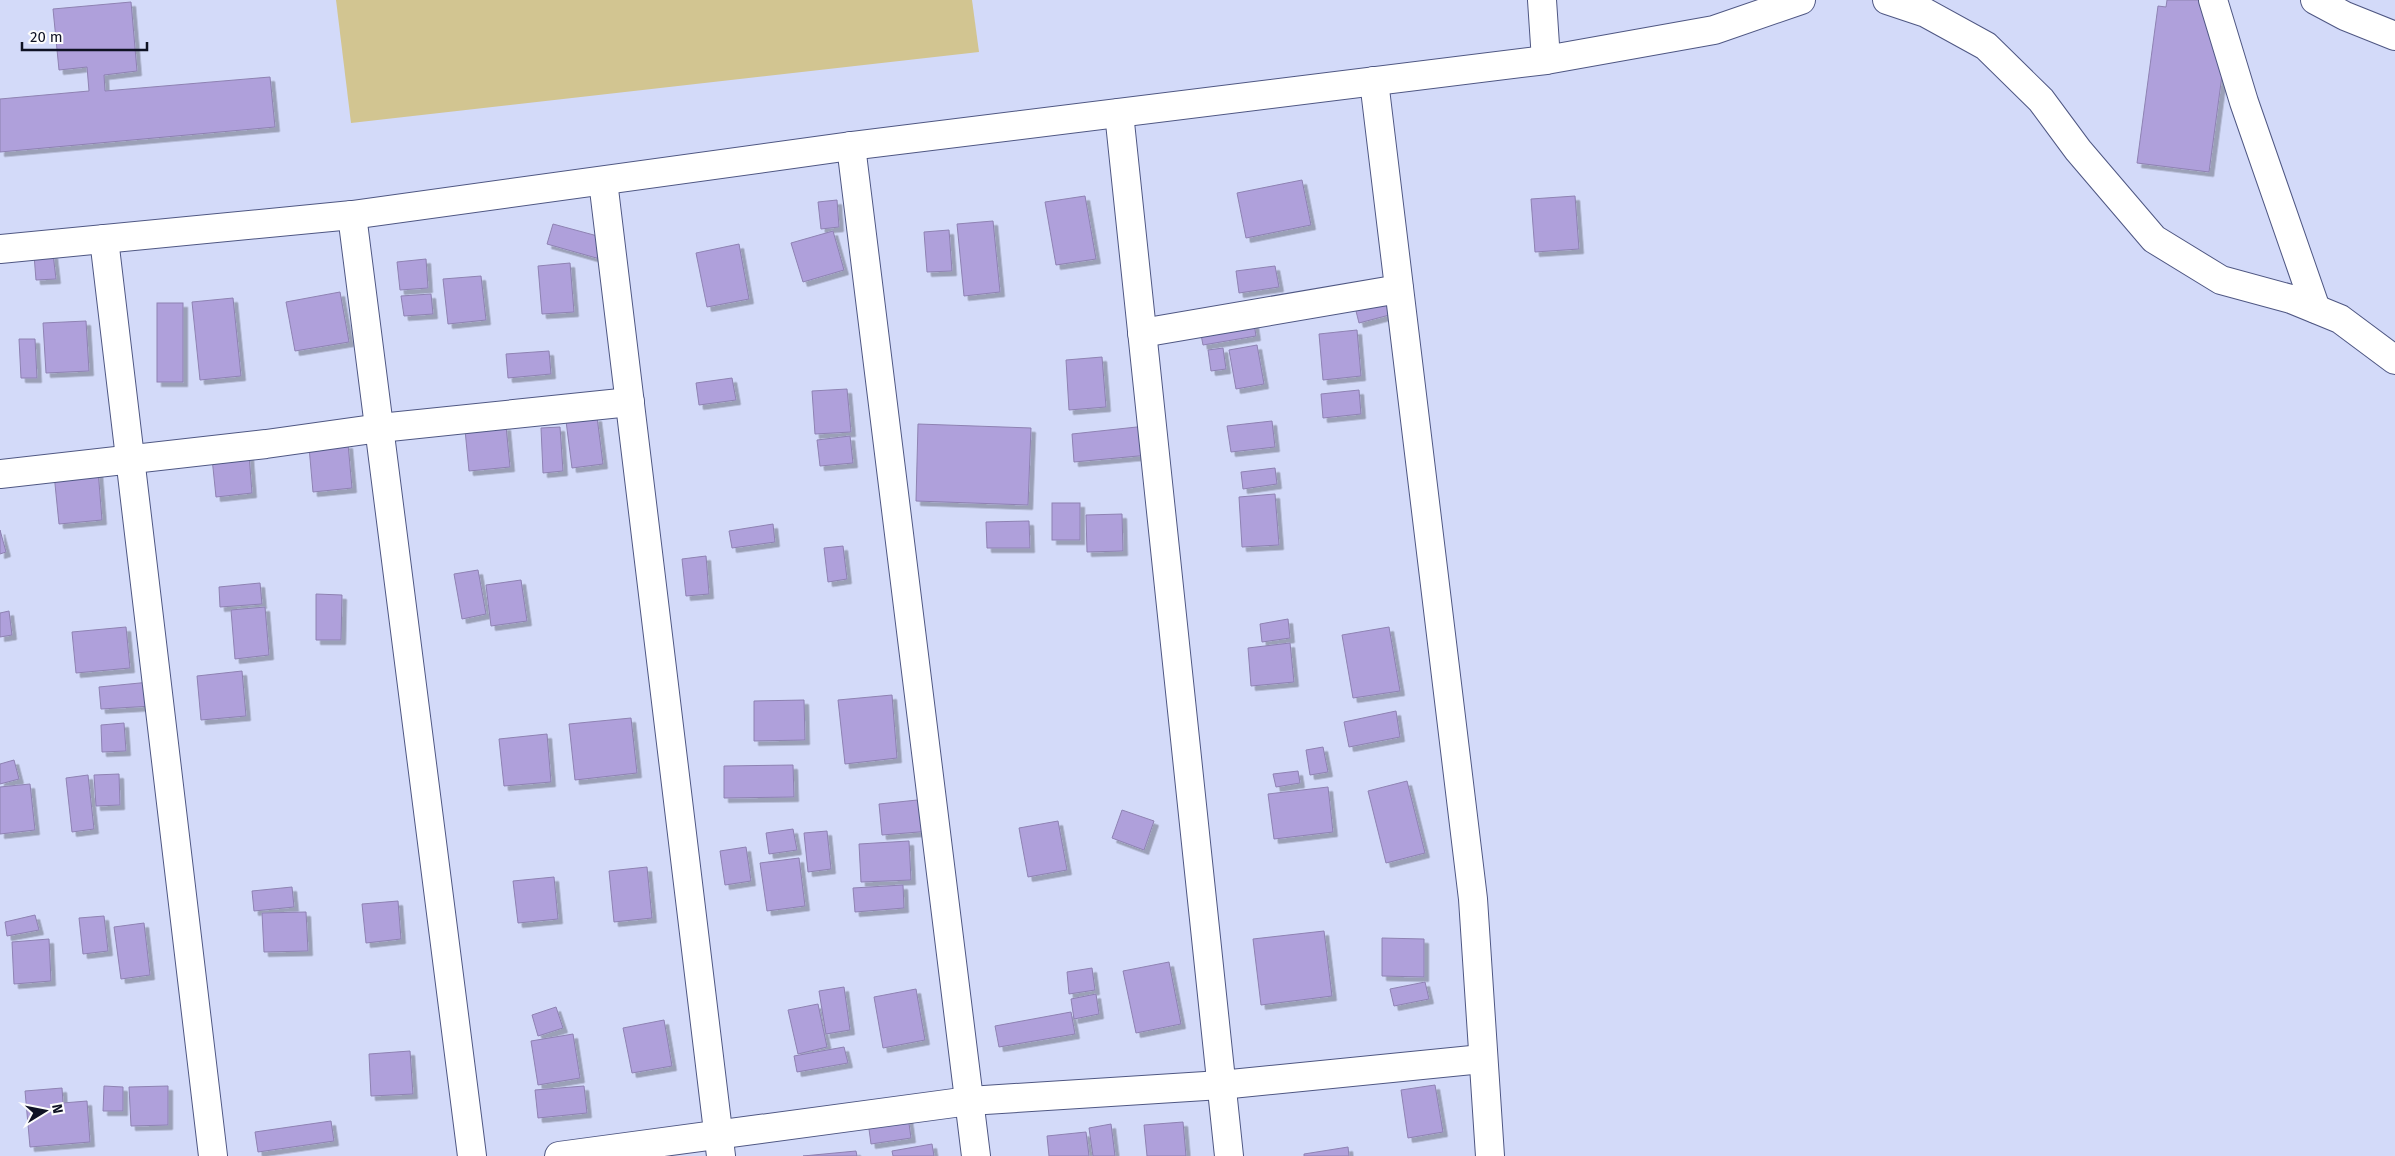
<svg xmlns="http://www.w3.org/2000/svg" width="2395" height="1156" font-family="'Fira Sans',sans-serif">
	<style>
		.green { fill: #d2c591 }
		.building { fill: #afa0db; stroke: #8e82b2; filter: url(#shadow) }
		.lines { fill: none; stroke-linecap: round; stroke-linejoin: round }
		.street-casing { stroke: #4f5783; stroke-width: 30 }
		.street { stroke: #fff; stroke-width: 28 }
	</style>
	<defs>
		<filter id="shadow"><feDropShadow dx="4.5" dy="4.5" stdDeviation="0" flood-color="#0004"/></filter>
	</defs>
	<rect width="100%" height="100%" fill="#d3daf9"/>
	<path class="green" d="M336,0H972L979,52L351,123Z"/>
	<g class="building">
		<path d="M2167,0H2214L2229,23L2209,172L2137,163L2158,6L2166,7Z"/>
		<path d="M131,2L137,71L104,75L105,91L270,77L275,127L0,152V99L89,91L87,67L59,70L53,9Z"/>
		<path d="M1302,180L1311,225L1246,238L1237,193Z"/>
		<path d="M1085,196L1096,259L1056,265L1045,202Z"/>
		<path d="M1575,196L1579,249L1535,252L1531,199Z"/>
		<path d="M837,200L839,227L821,229L818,202Z"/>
		<path d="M993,221L1000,292L964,296L957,224Z"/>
		<path d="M553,224L605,238L600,259L547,244Z"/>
		<path d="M949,230L952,271L927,272L924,232Z"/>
		<path d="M833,231L844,270L803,282L791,243Z"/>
		<path d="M739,244L749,299L707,307L696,253Z"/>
		<path d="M53,254L56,279L36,280L34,255Z"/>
		<path d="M426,259L428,288L400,290L397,262Z"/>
		<path d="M570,263L574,312L542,314L538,266Z"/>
		<path d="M1275,266L1279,287L1239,293L1236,271Z"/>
		<path d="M481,276L486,320L448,324L443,279Z"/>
		<path d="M340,292L349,342L295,351L286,302Z"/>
		<path d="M431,294L433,314L404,316L401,296Z"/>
		<path d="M1392,294L1397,313L1359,323L1354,303Z"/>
		<path d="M233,298L241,376L200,380L192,302Z"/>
		<rect x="157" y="303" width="26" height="79"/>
		<path d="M1251,305L1256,336L1203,345L1197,314Z"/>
		<path d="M86,321L89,371L46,373L43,323Z"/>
		<path d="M1357,330L1361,376L1323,380L1319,334Z"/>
		<path d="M19,339H35L37,378H21Z"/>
		<path d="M1257,345L1264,384L1236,389L1229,350Z"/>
		<path d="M1223,348L1226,369L1211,371L1208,350Z"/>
		<path d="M549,351L551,374L508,378L506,354Z"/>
		<path d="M1102,357L1106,407L1069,410L1066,360Z"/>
		<path d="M732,378L736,400L699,405L696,383Z"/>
		<path d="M847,389L851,432L815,434L812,391Z"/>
		<path d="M1359,390L1361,414L1323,418L1321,394Z"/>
		<path d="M597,417L603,464L572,468L566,421Z"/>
		<path d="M1272,421L1275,447L1231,452L1227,426Z"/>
		<path d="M918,424L1031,428L1028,505L916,501Z"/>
		<path d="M506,426L510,467L469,471L465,430Z"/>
		<path d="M1146,426L1149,455L1074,462L1072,434Z"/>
		<path d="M560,427L563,471L543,473L541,428Z"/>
		<path d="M850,436L853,463L820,466L817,440Z"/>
		<path d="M348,444L352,488L313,492L309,447Z"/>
		<path d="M249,455L252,493L216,497L212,458Z"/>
		<path d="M1275,468L1277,484L1243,489L1241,472Z"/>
		<path d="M98,470L102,520L59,524L54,474Z"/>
		<path d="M1275,494L1279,545L1242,547L1239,497Z"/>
		<rect x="1052" y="503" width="28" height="37"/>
		<path d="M1122,514L1123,551L1087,552L1086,515Z"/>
		<path d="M1029,521L1030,548H987L986,522Z"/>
		<path d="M773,524L775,542L732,548L729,531Z"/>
		<path d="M0,530L6,552L0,554Z"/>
		<path d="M843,546L847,579L828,582L824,548Z"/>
		<path d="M706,556L709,594L686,596L682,559Z"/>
		<path d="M478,570L486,614L462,619L454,574Z"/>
		<path d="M521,580L527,621L491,626L486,585Z"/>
		<path d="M260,583L262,604L220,607L219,587Z"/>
		<path d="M316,594L342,595L341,640H316Z"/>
		<path d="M265,607L269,655L235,659L231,610Z"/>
		<path d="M9,611L12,635L0,637V613Z"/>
		<path d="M1288,619L1290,638L1262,642L1260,624Z"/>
		<path d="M126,627L130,668L76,673L72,632Z"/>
		<path d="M1389,627L1400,691L1353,698L1342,635Z"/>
		<path d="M1290,643L1294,682L1251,686L1248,648Z"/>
		<path d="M242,671L246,716L201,720L197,676Z"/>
		<path d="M150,682L152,706L101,709L99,687Z"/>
		<path d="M892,695L897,758L845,764L838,700Z"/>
		<path d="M804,700L805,740L754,741V701Z"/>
		<path d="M1396,711L1400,737L1349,747L1344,722Z"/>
		<path d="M631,718L637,773L575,780L569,724Z"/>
		<path d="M124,723L126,751L102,752L101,725Z"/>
		<path d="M547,734L551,782L504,786L499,739Z"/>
		<path d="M1323,747L1328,772L1310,775L1306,750Z"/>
		<path d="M14,760L19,779L0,784V764Z"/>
		<path d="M793,765L794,797L724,798V766Z"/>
		<path d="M1298,771L1300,783L1276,787L1273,774Z"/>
		<path d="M119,774L120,805L96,806L94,775Z"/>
		<path d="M88,775L94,829L72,832L66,778Z"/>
		<path d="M1407,781L1425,853L1386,863L1368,791Z"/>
		<path d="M30,784L35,830L0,834V787Z"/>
		<path d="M1328,787L1333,832L1274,839L1268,794Z"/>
		<path d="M927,799L931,831L882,835L879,804Z"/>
		<path d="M1122,810L1154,821L1144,850L1112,838Z"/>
		<path d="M1058,821L1067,870L1028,877L1019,828Z"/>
		<path d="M793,829L797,850L769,854L766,833Z"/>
		<path d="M827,831L831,869L808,872L804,833Z"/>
		<path d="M909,841L911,880L861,882L859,844Z"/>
		<path d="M746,847L751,881L725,885L720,851Z"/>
		<path d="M799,858L805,906L767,911L760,863Z"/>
		<path d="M647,867L652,918L614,922L609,871Z"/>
		<path d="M554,877L558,919L518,923L513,881Z"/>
		<path d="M903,885L904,908L855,912L853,888Z"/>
		<path d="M292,887L294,907L254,911L252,891Z"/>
		<path d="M398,901L401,939L366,943L362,904Z"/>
		<path d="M306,912L308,951L264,952L262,913Z"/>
		<path d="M35,915L39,930L7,936L5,922Z"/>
		<path d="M104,916L108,951L83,954L79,918Z"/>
		<path d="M144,923L150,975L121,979L114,927Z"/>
		<path d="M1324,931L1332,996L1261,1005L1253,939Z"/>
		<path d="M1382,938L1424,939V977L1382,976Z"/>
		<path d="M49,939L51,981L14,984L12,942Z"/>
		<path d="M1169,962L1181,1024L1136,1033L1123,971Z"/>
		<path d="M1092,968L1095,990L1069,994L1067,972Z"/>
		<path d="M1425,982L1429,999L1394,1006L1390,989Z"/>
		<path d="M844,987L850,1030L826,1034L819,991Z"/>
		<path d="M916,989L925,1040L883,1048L874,997Z"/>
		<path d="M1096,994L1099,1014L1074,1019L1071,999Z"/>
		<path d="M818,1004L827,1047L798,1054L788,1010Z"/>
		<path d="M556,1007L563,1028L538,1036L532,1015Z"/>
		<path d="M1071,1012L1075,1034L999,1047L995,1026Z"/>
		<path d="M664,1020L672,1066L632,1073L623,1028Z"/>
		<path d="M573,1034L580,1078L538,1085L531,1041Z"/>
		<path d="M844,1047L848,1063L797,1072L794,1056Z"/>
		<path d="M410,1051L413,1094L371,1096L369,1054Z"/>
		<path d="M1435,1085L1443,1132L1408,1138L1401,1090Z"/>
		<path d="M104,1086L123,1087V1111H103Z"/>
		<path d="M168,1086V1125L131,1126L129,1087Z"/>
		<path d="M584,1086L587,1113L538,1118L535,1090Z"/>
		<path d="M62,1088L63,1103L87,1101L90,1142L30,1147L25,1091Z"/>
		<path d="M906,1102L911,1138L871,1144L866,1107Z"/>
		<path d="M331,1121L334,1141L258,1152L255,1132Z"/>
		<path d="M1183,1122L1186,1156H1147L1144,1125Z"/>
		<path d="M1111,1124L1115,1156H1093L1089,1128Z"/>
		<path d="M1086,1132L1089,1156H1049L1047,1136Z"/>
		<path d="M932,1144L934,1156H893L892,1151Z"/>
		<path d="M1348,1147L1349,1156H1304V1154Z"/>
		<path d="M856,1151L857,1156H803Z"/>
	</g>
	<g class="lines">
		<defs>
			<g id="street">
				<path d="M1542,0L1546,60"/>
				<path d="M1887,0L1926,13L1986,46L2041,100L2078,150L2154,239L2221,280L2291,299L2340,319L2395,360"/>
				<path d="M2213,0L2244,102L2316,309"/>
				<path d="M2315,0L2345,16L2395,36"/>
				<path d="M1374,81L1473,899L1490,1156"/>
				<path d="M1119,113L1229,1156"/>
				<path d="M851,146L976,1156"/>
				<path d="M603,181L721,1156"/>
				<path d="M352,215L472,1156"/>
				<path d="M104,239L213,1156"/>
				<path d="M0,249L352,215L851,146L1546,60L1714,30L1801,0"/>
				<path d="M1142,333L1399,289"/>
				<path d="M0,474L266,444L380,428L630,402"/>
				<path d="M559,1156L969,1101L1221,1085L1482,1059"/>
			</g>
		</defs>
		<use href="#street" class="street-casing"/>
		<use href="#street" class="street"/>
	</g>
	<g transform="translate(45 1111) rotate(80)" stroke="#fcfcfc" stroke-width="4" paint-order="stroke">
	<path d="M0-4L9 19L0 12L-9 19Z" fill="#0f1224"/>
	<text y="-8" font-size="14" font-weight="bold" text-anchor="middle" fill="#0f1224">N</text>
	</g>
	<path d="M22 42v8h125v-8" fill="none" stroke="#0f1224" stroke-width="2.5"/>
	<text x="30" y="42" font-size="15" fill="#0f1224" stroke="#fcfcfc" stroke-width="4" paint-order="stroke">20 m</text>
</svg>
